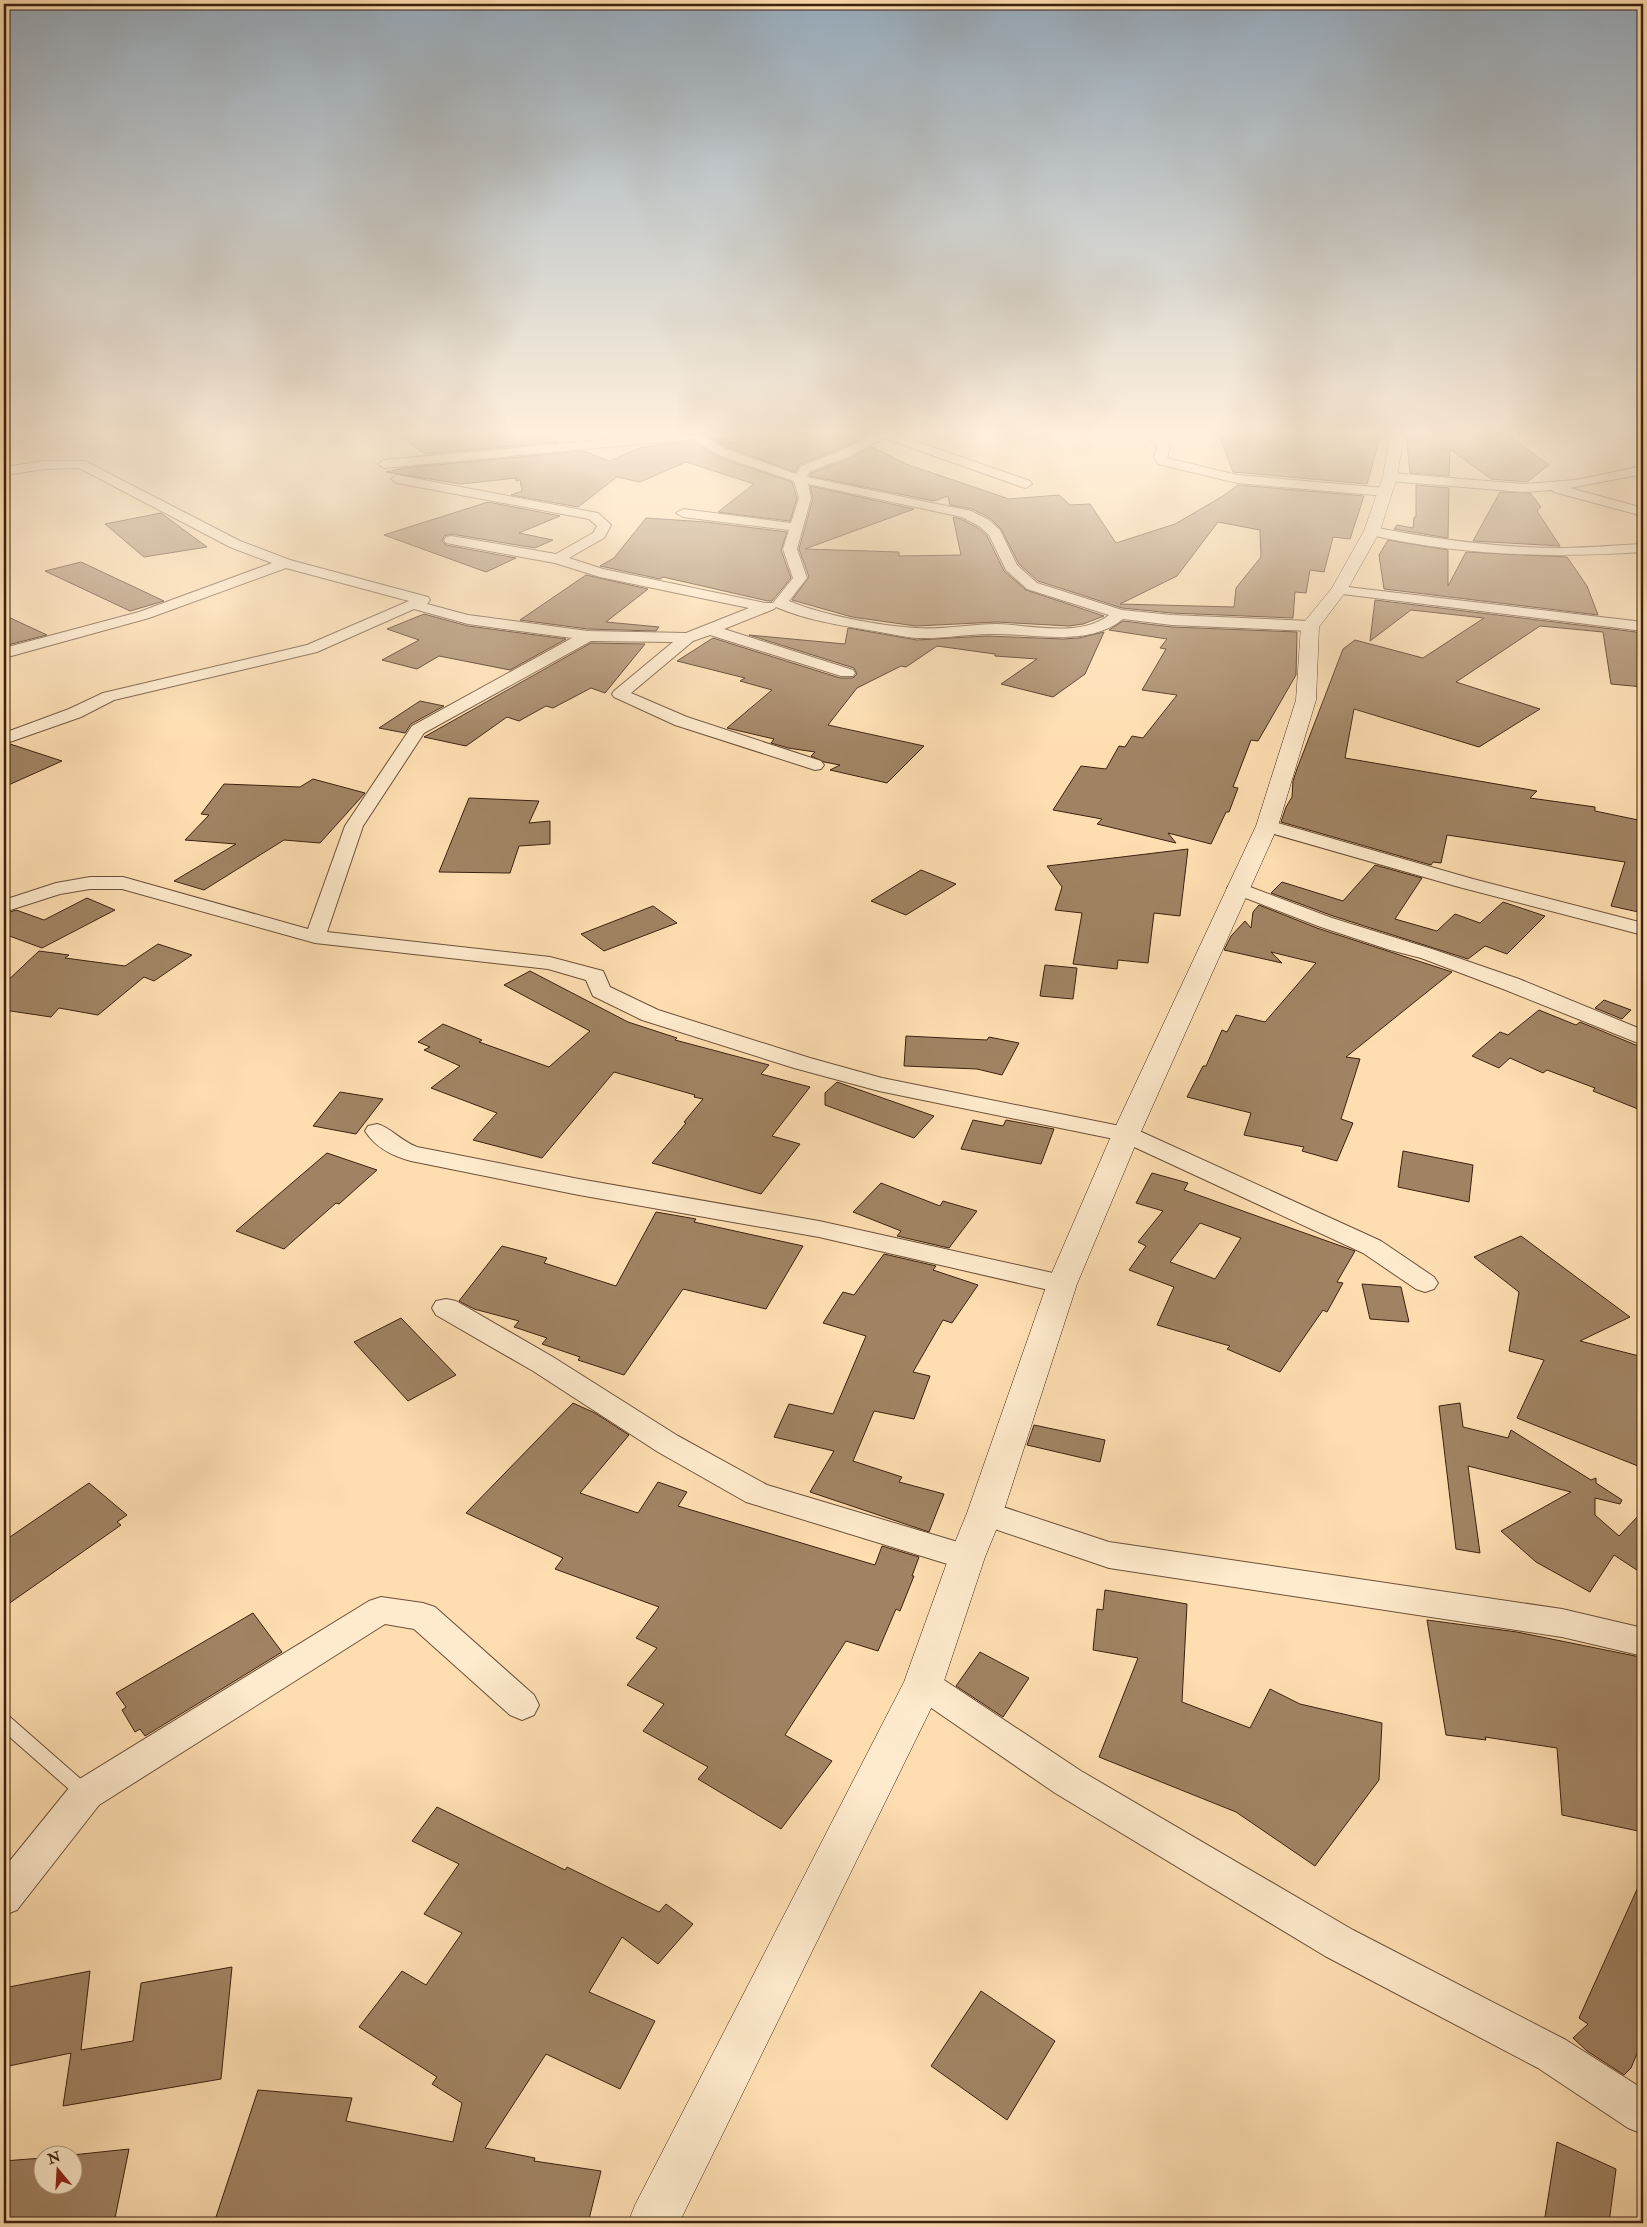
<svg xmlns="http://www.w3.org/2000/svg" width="1647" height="2227" font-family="'IM FELL Double Pica',serif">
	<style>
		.building { fill: #a18363; stroke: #3c210f; fill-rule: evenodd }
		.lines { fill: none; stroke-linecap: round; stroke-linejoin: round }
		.lane-casing { stroke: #6c5038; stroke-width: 2 }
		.street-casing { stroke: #6c5038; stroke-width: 2 }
		.secondary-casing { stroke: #3c210f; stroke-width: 1 }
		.lane { fill: #feeacc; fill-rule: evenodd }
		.street { fill: #feeacc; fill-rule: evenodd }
		.secondary { fill: #feeacc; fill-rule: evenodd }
	</style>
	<rect width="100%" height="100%" fill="#fedeb1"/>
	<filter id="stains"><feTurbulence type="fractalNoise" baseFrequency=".004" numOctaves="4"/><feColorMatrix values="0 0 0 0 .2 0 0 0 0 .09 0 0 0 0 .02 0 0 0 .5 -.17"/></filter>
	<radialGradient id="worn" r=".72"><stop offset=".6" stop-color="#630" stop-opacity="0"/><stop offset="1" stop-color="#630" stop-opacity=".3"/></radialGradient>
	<g class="building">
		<path d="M397,434H539L559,442L425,454Z"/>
		<path d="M755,434H847L858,440L837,450L800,464L795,472L727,447L714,439L729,438V444Z"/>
		<path d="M1219,434H1381L1367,484L1233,472Z"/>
		<path d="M1406,434H1507L1549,465L1527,482L1491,479L1450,449L1449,476L1410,473Z"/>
		<path d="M693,441L717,457L792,482L797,498L790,521L718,512L754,484L686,462L640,482L617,477L578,507L511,495L522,491L520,480L516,481V478L461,484L386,472L404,468L584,451L609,461L642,447Z"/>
		<path d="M872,447L906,464L1009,499L1059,495L1070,505L1090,504L1116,543L1175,524L1223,496L1238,485L1364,496L1350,539L1333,537L1324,572L1310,570L1306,593L1295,592L1293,618L1172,613L1122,608L1038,581L1019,564L1001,529L990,518L972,509L950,505L948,496L934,501L810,476L811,473L847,460ZM1218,522L1260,530L1261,557L1236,588L1234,607L1120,604L1177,576Z"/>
		<path d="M1416,485L1449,488L1448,538L1394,529L1397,525L1413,528L1414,517H1416Z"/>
		<path d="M810,486L914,509L805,549L899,552V556L961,555L953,517L961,519L978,528L987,536L1004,571L1026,590L1104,616L1083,624L1069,626L997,622L916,626L852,617L792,600L809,577L799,549L813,498Z"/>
		<path d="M1500,492L1530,493L1541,507L1537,511L1560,546L1473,541Z"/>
		<path d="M488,502L560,516L519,533L553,540L535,548L451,534L444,536L442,541L446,545L516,558L486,572L384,535Z"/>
		<path d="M161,513L207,547L144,557L105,524Z"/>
		<path d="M646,518L706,522L787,532L781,550L791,578L772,601H768L663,577L660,579L600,566L614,558Z"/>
		<path d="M1388,540L1448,550V586L1466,552L1567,557L1587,586L1598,615L1384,589L1379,555Z"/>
		<path d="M81,562L164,601L130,611L45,571Z"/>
		<path d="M586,575L648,589L606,622L659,627L656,631L588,629L520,620Z"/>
		<path d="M1375,600L1636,632L1643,641V687L1611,684L1603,632L1540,626L1456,682L1540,709L1479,747L1354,709L1345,758L1537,791L1530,798L1595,807V811L1643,821V913L1611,906L1625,862L1447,835L1441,863L1433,862L1431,865L1281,822L1286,807L1292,797L1293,781L1297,769L1343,649L1355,640L1423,658L1484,618L1411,610L1370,641Z"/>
		<path d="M424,614L468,626L566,639L510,670L439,656L417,669L382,660L419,640L387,629Z"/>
		<path d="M4,615L47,635L4,646Z"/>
		<path d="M1123,621L1172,627L1297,632L1296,675L1258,741L1251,740L1233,787L1238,788L1229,812H1226L1211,844L1168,833L1176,843L1097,824L1102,819L1053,810L1081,766L1106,769L1119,746L1125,747L1132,736L1143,738L1177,695L1142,690L1166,649L1160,648L1167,639L1109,630Z"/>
		<path d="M848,628L917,640L987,636L1063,639L1079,638L1104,632L1085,674L1053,697L1001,684L1037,659L995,656V654L937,646L906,667L901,666L857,688L828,725L924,746L887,783L830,770L840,765L824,762L811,756L815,752L788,748L771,743L774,739L727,728L772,690L740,681L745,678L677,661L713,638L840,678H853L857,674L854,668L749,635L845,644Z"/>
		<path d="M591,643L645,644L605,693L591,688L553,708L546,706L519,721L507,717L466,746L424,737Z"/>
		<path d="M420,701L444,706L411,724L405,733L379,728Z"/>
		<path d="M10,744L62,761L4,787V746Z"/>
		<path d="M313,779L365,793L320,843L284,840L204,890L174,881L236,844L185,840L209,815L201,814L224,784L300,787Z"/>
		<path d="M469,798L539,801L529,823L550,821V844L519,846L510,873L439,872Z"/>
		<path d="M1188,849L1180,916L1154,913L1148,963L1118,960L1117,969L1073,964L1082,913L1055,910L1062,887L1047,866Z"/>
		<path d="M1375,865L1422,878L1395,919L1437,931L1455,914L1480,923L1503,902L1545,916L1507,954L1485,946L1468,959L1333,916L1271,893L1282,882L1343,901Z"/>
		<path d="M921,870L956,884L906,915L871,901Z"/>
		<path d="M87,898L115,910L42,948L4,934V914L16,910L44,920Z"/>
		<path d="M1259,905L1317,928L1452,972L1346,1057L1360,1059L1341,1119L1353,1123L1337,1161L1302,1151L1304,1147L1244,1135L1251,1113L1187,1097L1203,1066H1206L1222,1030L1227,1032L1236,1015L1265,1022L1316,963L1271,952L1282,963L1224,950L1231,936L1245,921L1251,928L1253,912Z"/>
		<path d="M653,906L677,923L604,951L581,934Z"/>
		<path d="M158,944L192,955L154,981L144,977L98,1015L59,1008L51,1017L4,1010V984L39,951L69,955L65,958L125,966Z"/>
		<path d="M1045,965L1077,968L1073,999L1040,996Z"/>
		<path d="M530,971L628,1022L677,1038L675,1040L769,1065L761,1074L810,1087L772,1136L800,1144L761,1194L652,1163L686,1123L684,1122L703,1099L694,1097L695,1095L614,1072L542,1158L473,1140L497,1113L431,1088L460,1066L424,1050L430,1047L418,1042L443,1024L482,1040L479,1042L549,1067L590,1031L504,985Z"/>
		<path d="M1604,1000L1631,1010L1622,1019L1595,1008Z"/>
		<path d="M1539,1010L1576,1025L1580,1022L1643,1048V1111L1593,1091L1595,1088L1547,1070L1543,1073L1510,1058L1499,1068L1472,1056L1500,1032L1508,1035Z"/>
		<path d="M906,1036L987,1040L989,1037L1019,1043L1002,1075L977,1069L904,1066Z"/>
		<path d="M837,1082L914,1109L934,1116L914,1138L825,1105V1093Z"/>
		<path d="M340,1092L383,1099L356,1134L313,1126Z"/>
		<path d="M973,1120L1003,1126L1006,1120L1054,1129L1041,1164L961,1149Z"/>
		<path d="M1403,1151L1473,1165L1469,1202L1398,1187Z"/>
		<path d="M327,1153L377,1170L339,1204L336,1203L284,1249L236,1231Z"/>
		<path d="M1152,1173L1188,1183L1184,1190L1355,1251L1337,1282L1343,1283L1327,1312L1323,1310L1280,1372L1227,1349L1230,1346L1157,1325L1174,1287L1129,1270L1146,1246L1138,1242L1163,1211L1136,1203ZM1200,1223L1241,1238L1215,1279L1170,1262Z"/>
		<path d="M881,1183L940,1206L943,1201L977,1211L949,1248L897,1236L901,1231L853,1212Z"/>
		<path d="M656,1212L696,1219L694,1222L803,1246L766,1309L683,1289L624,1375L578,1360L580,1357L542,1344L547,1338L514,1327L519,1321L474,1309L459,1301L502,1246L547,1258L544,1263L616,1286Z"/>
		<path d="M1521,1236L1630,1317L1580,1341L1643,1357V1468L1517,1418L1544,1360L1509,1351L1519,1292L1474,1257Z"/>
		<path d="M884,1254L936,1266L933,1270L978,1285L952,1323L943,1320L913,1372L930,1376L914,1419L874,1411L853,1461L902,1477L899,1482L944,1494L929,1532L810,1492L834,1451L774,1437L789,1404L833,1414L866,1336L823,1323L843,1292L854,1295Z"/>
		<path d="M1362,1284L1401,1287L1409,1322L1370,1319Z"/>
		<path d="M401,1318L456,1375L408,1401L354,1342Z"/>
		<path d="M573,1403L595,1413L629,1435L580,1493L638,1513L658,1482L687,1492L678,1506L875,1565L882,1546L919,1557L912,1576H914L900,1611L896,1609L878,1651L846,1641L785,1735L832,1761L781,1829L698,1779L708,1767L643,1731L664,1704L627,1685L657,1648L636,1638L659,1607L555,1569L563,1558L466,1513Z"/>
		<path d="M1460,1403L1463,1427L1508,1438L1511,1430L1591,1480L1596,1478V1483L1622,1500L1620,1504L1595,1498V1515L1619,1536L1643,1511V1574L1614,1555L1590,1592L1536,1562L1501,1531L1571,1492L1468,1466L1480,1553L1456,1549L1439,1406Z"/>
		<path d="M1034,1425L1105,1440L1100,1462L1027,1445Z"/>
		<path d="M89,1483L127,1515L117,1522L121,1525L4,1607V1541Z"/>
		<path d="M1105,1590L1187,1604L1182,1702L1250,1728L1270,1689L1300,1704L1382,1723L1379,1780L1315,1866L1236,1812L1099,1757L1138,1658L1093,1650L1097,1609L1103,1610Z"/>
		<path d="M253,1613L282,1652L145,1736L140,1729L135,1732L122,1710L126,1707L116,1693Z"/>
		<path d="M1427,1620L1517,1632L1640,1657L1643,1680V1832L1562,1815L1557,1748L1485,1737L1486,1740L1446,1735Z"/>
		<path d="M980,1652L1029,1678L1003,1717L956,1686Z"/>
		<path d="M437,1807L565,1870L567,1867L659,1912L666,1904L693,1924L658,1964L622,1937L589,1992L655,2021L620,2089L546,2054L485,2148L535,2158L534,2161L601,2171L588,2223H214L258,2090L352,2098L346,2121L453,2142L462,2103L432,2084L437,2077L359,2027L402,1971L426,1985L462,1933L424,1914L459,1864L412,1841Z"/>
		<path d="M1643,1876V2039L1631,2068L1624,2075L1587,2051L1573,2038L1588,2024L1579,2018Z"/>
		<path d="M232,1967L221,2079L63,2106L71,2053L4,2067V1988L90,1971L81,2050L133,2041L141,1983Z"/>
		<path d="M981,1991L1055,2041L1007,2120L931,2066Z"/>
		<path d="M1557,2142L1616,2169L1609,2223H1544Z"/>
		<path d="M129,2149L114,2223H4V2161L42,2158V2184H72V2155Z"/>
	</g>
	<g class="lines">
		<defs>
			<path id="lane" d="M4,1715L10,1717L91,1788L93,1793L91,1798L85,1801L79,1798L4,1732Z"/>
			<g id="street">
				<path d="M666,434H702L726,449L796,474L801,466L838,452L873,434H895L1030,481L1032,484L1026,488L1022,487L884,438L846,458L810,471L807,477L971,511L989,520L1000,530L1017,565L1037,583L1122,610L1172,615L1310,621L1315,623L1318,626L1315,629L1310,631L1172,625L1123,619C1088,647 1039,634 997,634C971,633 944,639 917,638C905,637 892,634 880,632C845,626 808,621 776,607L774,609L724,629L853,670L855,673L853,676H841L710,635L693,641L631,693L687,717L821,761L824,765L821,769L815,770L675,725L614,697L612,694L614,691L673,642L591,641L424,733L363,826L327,932L550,957L603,971L610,987L658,1010L810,1058L882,1078L1135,1129L1381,1241L1434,1277L1438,1283L1434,1289L1425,1292L1416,1289L1363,1253L1119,1140L879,1091L794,1068L642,1020L593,996L586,980L548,969L315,943L122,889H90L60,894L4,912V900L56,883L90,877H123L308,929L345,826L412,726L572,638L468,624L414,609L317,652L114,700L81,717L4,744V733L69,709L103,693L307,645L409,601L286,568L149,618L4,658V648L139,612L272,563L230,547L79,468L45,469L4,475V467L45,461H85L240,541L290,560L428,597L430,600L427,604L468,615L588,631L686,633L749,608L600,577L555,563L446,543L444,540L446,537L451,536L556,554L593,533L597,526L589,519L397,483L391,479L397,475L598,513L611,525L604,538L569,558L603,569L765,603H773L793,578L783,549L789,530L683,517L676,513L683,509L791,523L799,498L794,481L718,455L693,439L384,468L378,464L384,460ZM808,484L962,517L979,526L989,535L1006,570L1027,589L1109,615C1080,638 1030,625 997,624C970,624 943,630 916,628C881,626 821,615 789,601L807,578L797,549L811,498Z"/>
				<path d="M1141,434C1153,434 1161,436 1170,445L1167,458L1237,475L1386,488L1392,492L1386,496L1237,483L1158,464L1154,457L1158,446Z"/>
				<path d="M1643,466V474L1570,488L1643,508V516L1554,492L1552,490L1523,492L1390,481L1384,477L1390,473L1523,484L1576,480Z"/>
				<path d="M1372,527C1435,539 1498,548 1562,548C1589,548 1616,545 1643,544V552C1551,558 1458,556 1367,534L1365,531Z"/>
				<path d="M1339,586L1643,622V631L1334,593L1332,590Z"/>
				<path d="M1267,820L1473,879L1643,923V935L1459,887L1260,830L1258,826L1260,822Z"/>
				<path d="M1237,882L1332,918L1435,950L1519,979L1643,1030V1045L1503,989L1421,958L1390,950L1318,926L1230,892L1227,888L1230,884Z"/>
				<path d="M377,1124C390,1127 401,1141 417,1147L579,1179L819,1221L1062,1275L1071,1278L1075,1284L1071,1290L1062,1293L819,1237L579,1195L411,1161C392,1156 376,1148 365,1131L368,1126Z"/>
				<path d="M446,1299L456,1301L553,1357L678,1436L767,1485L978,1548L983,1557L978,1566L967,1570L746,1502L658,1452L533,1371L436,1315L432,1308L436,1301Z"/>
				<path d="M985,1501L1109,1542L1562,1609L1643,1628V1656L1562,1637L1109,1568L974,1522L970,1513L974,1504Z"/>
				<path d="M381,1597L423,1603L435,1607L534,1695L539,1705L534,1715L522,1720L510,1715L414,1629L385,1624L99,1805L17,1910L4,1915V1868L73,1783L369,1601Z"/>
				<path d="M923,1669L935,1674L1081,1771L1353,1930L1566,2040L1643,2089V2134L1628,2128L1538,2068L1325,1956L1055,1793L911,1694L906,1684L911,1674Z"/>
			</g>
			<path id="secondary" d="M1390,434H1404L1397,477L1380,531L1347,590L1319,627L1316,700L1278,826L1140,1134L1077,1284L1003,1513L985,1557L943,1684L679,2223H628L635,2205L904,1682L949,1557L967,1513L1047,1284L1112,1134L1256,826L1296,700L1301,626L1332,588L1364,531L1383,477Z"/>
		</defs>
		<use href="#lane" class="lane-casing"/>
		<use href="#street" class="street-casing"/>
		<use href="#secondary" class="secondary-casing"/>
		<use href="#lane" class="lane"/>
		<use href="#street" class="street"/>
		<use href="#secondary" class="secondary"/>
	</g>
	<linearGradient id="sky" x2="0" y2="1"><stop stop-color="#96abbc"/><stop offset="0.58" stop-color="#fff0dc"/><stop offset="1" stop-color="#fff0dc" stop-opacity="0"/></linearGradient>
	<rect width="1647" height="746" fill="url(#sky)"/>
	<rect width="1647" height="2227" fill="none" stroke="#fedeb1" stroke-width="20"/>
	<rect x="5" y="5" width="1637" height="2217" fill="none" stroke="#3c210f" stroke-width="2.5"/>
	<rect x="10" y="10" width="1627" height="2207" fill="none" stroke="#3c210f"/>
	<g transform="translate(58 2170) rotate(342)"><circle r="24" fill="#feeacc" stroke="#b09a80"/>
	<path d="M0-4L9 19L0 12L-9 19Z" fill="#8f2418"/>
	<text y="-8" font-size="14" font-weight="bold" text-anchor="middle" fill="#3c210f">N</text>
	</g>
	<rect width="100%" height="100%" filter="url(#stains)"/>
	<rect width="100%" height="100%" fill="url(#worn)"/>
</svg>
